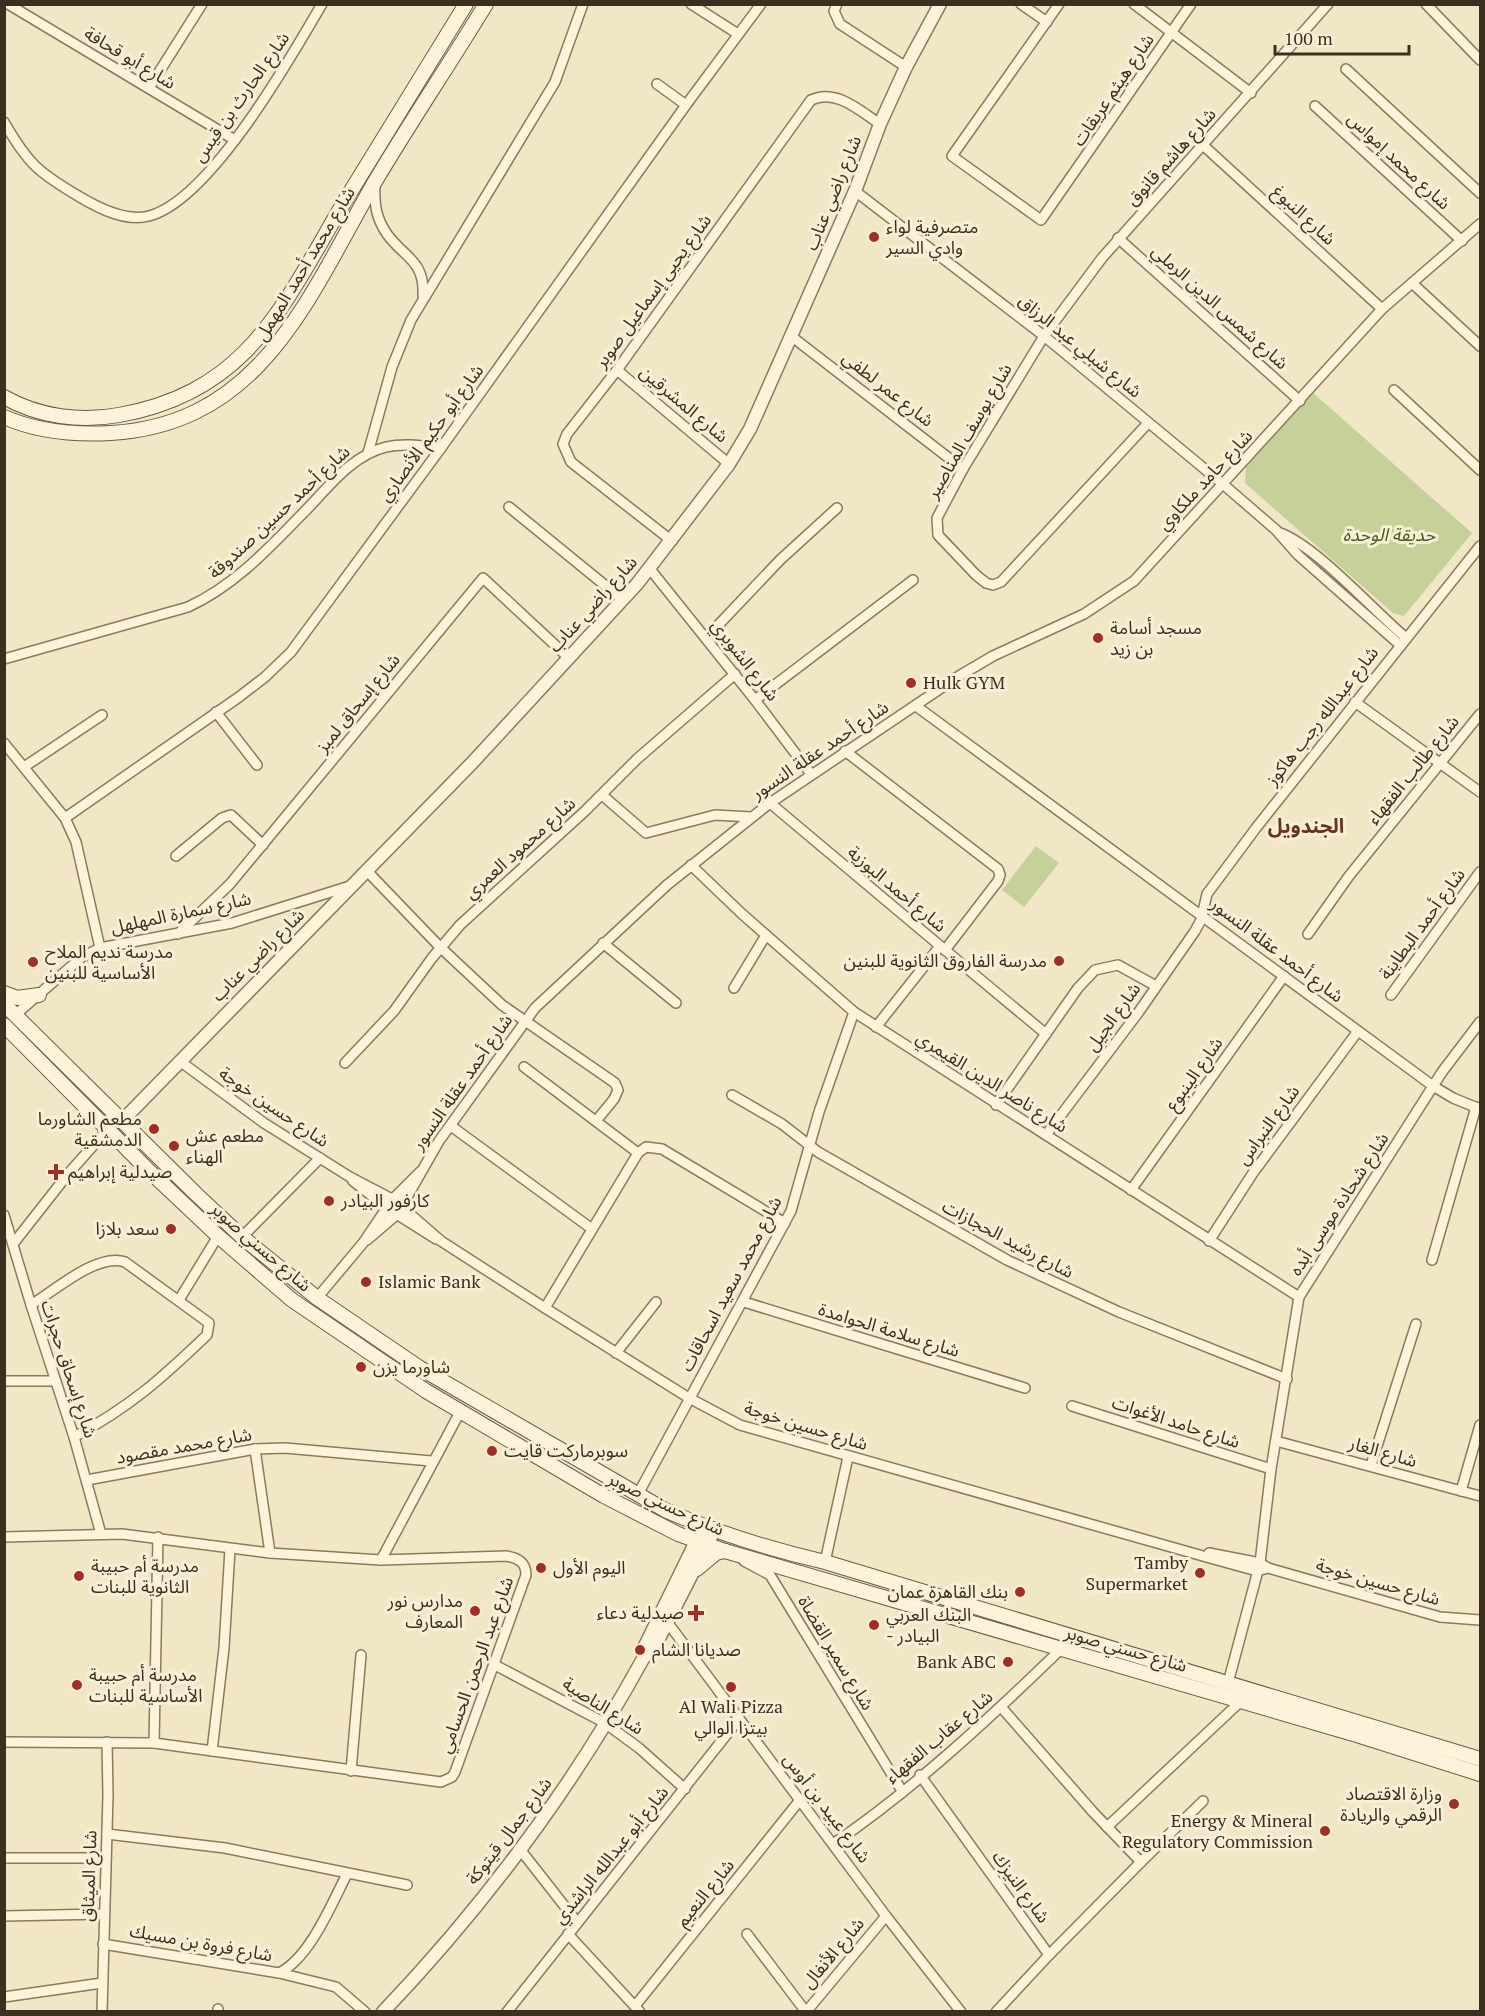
<svg xmlns="http://www.w3.org/2000/svg" width="1485" height="2016" font-family="'PT Serif','Noto Sans Arabic',serif">
	<style>
		.park { fill: #c6d099 }
		.lines { fill: none; stroke-linecap: round; stroke-linejoin: round }
		.minor-casing { stroke: #8e795a; stroke-width: 12 }
		.tertiary-casing { stroke: #8e795a; stroke-width: 15 }
		.secondary-casing { stroke: #705a3d; stroke-width: 16 }
		.minor { stroke: #fbf3da; stroke-width: 9 }
		.tertiary { stroke: #fbf3da; stroke-width: 12 }
		.secondary { stroke: #fbf3da; stroke-width: 14 }
		.poi-dot { fill: #a02e26; stroke: #f8f0d6; stroke-width: 2 }
		.labels { text-anchor: middle; stroke-width: 6; stroke-linejoin: round; paint-order: stroke }
		.street-label { font-size: 18px; fill: #3d2f1f; stroke: #f8f0d6 }
		.poi-label { font-size: 18px; fill: #3d2f1f; stroke: #f8f0d6; text-anchor: start }
		.park-label { font-size: 18px; font-style: italic; fill: #495b24; stroke: #f8f0d6 }
		.neighbourhood-label { font-size: 20px; font-weight: bold; fill: #6c321c; stroke: #f8f0d6 }
	</style>
	<rect width="100%" height="100%" fill="#f1e7c6"/>
	<g class="park">
		<path d="M1313,393L1472,533L1404,616L1393,613L1245,483L1246,467Z"/>
		<path d="M1036,846L1059,863L1024,907L1002,890Z"/>
	</g>
	<g class="lines">
		<defs>
			<g id="minor">
				<path d="M8,4L235,140"/>
				<path d="M691,4L738,34"/>
				<path d="M837,4L834,11L840,24L906,67"/>
				<path d="M1021,4L1047,22"/>
				<path d="M1059,4L952,156L1041,220L1191,4"/>
				<path d="M1134,4L1251,93"/>
				<path d="M1426,4L1480,60"/>
				<path d="M1346,69L1480,193"/>
				<path d="M657,84L686,105"/>
				<path d="M149,88L202,4"/>
				<path d="M1315,106L1462,241"/>
				<path d="M4,122C28,164 39,173 80,197C100,209 126,222 149,216C210,200 290,59 322,4"/>
				<path d="M1204,146L1382,309"/>
				<path d="M375,185C374,204 376,218 387,234C404,258 425,260 423,296"/>
				<path d="M855,191L1044,336L1224,485L1276,530L1298,555L1400,645"/>
				<path d="M1118,238L1300,401"/>
				<path d="M1412,283L1480,346"/>
				<path d="M791,336L963,469"/>
				<path d="M617,370L729,464"/>
				<path d="M1394,390L1480,470"/>
				<path d="M1148,423L1001,582L993,585L986,583L976,575L938,535L937,518L963,469L1044,336L1102,258L1328,4"/>
				<path d="M368,453L392,367L411,320L555,82L583,4"/>
				<path d="M509,507L623,600"/>
				<path d="M1280,533C1316,546 1373,610 1405,637"/>
				<path d="M672,541L571,462L563,444L567,434L617,370L811,100C836,88 860,111 880,124"/>
				<path d="M650,569L755,700L811,774"/>
				<path d="M706,638L780,560L837,508"/>
				<path d="M4,659L188,607C236,585 271,546 308,508C330,485 353,455 386,447C404,443 423,446 441,448"/>
				<path d="M755,700L913,580"/>
				<path d="M1355,702L1480,792"/>
				<path d="M916,706L1433,1086L1453,1098L1480,1109"/>
				<path d="M216,712L257,765"/>
				<path d="M4,743L65,818L76,842L100,948"/>
				<path d="M24,767L102,715"/>
				<path d="M602,795L646,833L715,815L751,817"/>
				<path d="M770,803L945,950L998,881L1000,875L998,869L845,751"/>
				<path d="M65,818L239,697L265,677L291,652L441,448L686,105L761,4"/>
				<path d="M176,856L222,818L231,815L263,845"/>
				<path d="M691,865L741,913L854,1012L1299,1297"/>
				<path d="M366,870L440,947L502,1005L615,1083L618,1090L614,1099L596,1121"/>
				<path d="M178,934L230,884L483,578L569,658"/>
				<path d="M1308,934L1349,876L1480,714"/>
				<path d="M603,943L676,1003"/>
				<path d="M945,950L1046,1034"/>
				<path d="M734,988L766,935"/>
				<path d="M1391,995L1480,872"/>
				<path d="M15,1015L82,957L100,948L232,923L350,886"/>
				<path d="M876,1027L940,946"/>
				<path d="M181,1062L264,1123L350,1177L392,1199"/>
				<path d="M345,1063L394,1011L432,958L460,925L585,811L637,759L735,674"/>
				<path d="M524,1067L638,1153"/>
				<path d="M732,1095L782,1124L818,1152L1007,1260L1119,1312L1287,1379"/>
				<path d="M996,1105L1078,988L1095,970L1118,965L1156,986"/>
				<path d="M451,1126L592,1229"/>
				<path d="M1046,1135L1138,1013L1195,931L1201,920L1207,894L1256,828L1480,546"/>
				<path d="M353,1181L386,1207"/>
				<path d="M1131,1190L1284,976"/>
				<circle cx="394" cy="1207" r="9"/>
				<path d="M393,1199L420,1172"/>
				<path d="M403,1204L439,1141L535,1008L667,885L770,803L959,676L993,656L1084,614L1134,581L1382,309L1480,224"/>
				<path d="M403,1208L441,1241L545,1308L689,1398L740,1425L1210,1558L1257,1571L1268,1568"/>
				<path d="M4,1215L31,1305L74,1437L101,1534"/>
				<path d="M398,1215L436,1239"/>
				<path d="M242,1237L320,1158"/>
				<path d="M367,1240L395,1216"/>
				<path d="M1209,1241L1253,1173L1358,1031"/>
				<path d="M13,1244L68,1174L107,1130"/>
				<path d="M1432,1260L1476,1107"/>
				<path d="M317,1298L363,1243L386,1209"/>
				<path d="M179,1300L218,1236"/>
				<path d="M744,1302L1025,1388"/>
				<path d="M31,1305C54,1291 98,1252 125,1262L209,1323L207,1335C161,1379 131,1406 74,1437"/>
				<path d="M545,1308L638,1153L646,1147L662,1149L785,1223"/>
				<path d="M616,1353L656,1302"/>
				<path d="M4,1381H55"/>
				<path d="M1072,1406L1271,1469"/>
				<path d="M1276,1441L1480,1496"/>
				<path d="M255,1449L270,1553"/>
				<path d="M1371,1465L1416,1324"/>
				<path d="M87,1480L255,1449L285,1448L431,1461"/>
				<path d="M1461,1491L1480,1425"/>
				<path d="M637,1496L791,1211L819,1112L854,1012"/>
				<path d="M4,1537L122,1534L270,1553L381,1560L506,1556C518,1558 526,1562 526,1575L455,1772L452,1777L441,1782L154,1743L4,1742"/>
				<path d="M1209,1553L1260,1563L1268,1568L1440,1617L1480,1620"/>
				<path d="M381,1560L460,1412"/>
				<path d="M744,1561L770,1575L902,1791"/>
				<path d="M825,1562L848,1457"/>
				<path d="M668,1623L886,1916L961,2012"/>
				<path d="M495,1665L605,1723L639,1748L685,1789"/>
				<path d="M1228,1683L1260,1563L1271,1469L1299,1297L1442,1072L1480,1022"/>
				<path d="M1001,1707L1093,1812L1141,1862L1203,1801"/>
				<path d="M154,1743L158,1537"/>
				<path d="M212,1751L224,1648L230,1549"/>
				<path d="M351,1771L361,1655"/>
				<path d="M920,1775L1049,1955L996,2012"/>
				<path d="M1107,1827L1240,1702"/>
				<path d="M107,1834L225,1848L407,1885"/>
				<path d="M833,1844C915,1788 990,1718 1061,1649"/>
				<path d="M519,1848L577,1922"/>
				<path d="M4,1858H105"/>
				<path d="M4,1916L103,1914"/>
				<path d="M568,1934L640,2012"/>
				<path d="M747,1934L806,2012"/>
				<path d="M103,1944L279,1973C310,1958 332,1903 347,1874"/>
				<path d="M1049,1955L1141,1862"/>
				<path d="M279,1973L336,1987L365,2012"/>
				<path d="M4,1997L102,1983"/>
				<path d="M635,2006L800,1800"/>
				<path d="M102,2012L108,1795L107,1742"/>
				<path d="M218,2012V2009"/>
				<path d="M507,2012L739,1719"/>
				<path d="M806,2012L886,1916"/>
			</g>
			<g id="tertiary">
				<path d="M121,1122L472,763L637,584L729,464L750,429L855,191L880,124L906,67L940,4"/>
				<path d="M644,1657L652,1652L714,1531"/>
				<path d="M383,2012C484,1906 574,1785 644,1657V1648L703,1527"/>
			</g>
			<g id="secondary">
				<path d="M4,397C39,417 81,422 119,415C255,391 287,295 351,191C389,129 427,67 466,4"/>
				<path d="M4,417C38,432 75,435 111,433C261,424 308,298 373,185C409,124 449,65 486,4"/>
				<path d="M4,993L17,998L39,995"/>
				<path d="M4,1004L196,1194L242,1237L317,1298L420,1368L665,1510C717,1533 769,1549 825,1562L1480,1759"/>
				<path d="M4,1025L147,1169L218,1236L292,1300L426,1391L604,1496L678,1534L725,1551L1357,1735L1480,1774"/>
				<path d="M697,1569L716,1553L725,1551"/>
			</g>
		</defs>
		<use href="#minor" class="minor-casing"/>
		<use href="#tertiary" class="tertiary-casing"/>
		<use href="#secondary" class="secondary-casing"/>
		<use href="#minor" class="minor"/>
		<use href="#tertiary" class="tertiary"/>
		<use href="#secondary" class="secondary"/>
	</g>
	<g class="poi-dot">
		<circle cx="874" cy="237" r="6"/>
		<circle cx="1098" cy="638" r="6"/>
		<circle cx="911" cy="683" r="6"/>
		<circle cx="1059" cy="961" r="6"/>
		<circle cx="33" cy="962" r="6"/>
		<circle cx="154" cy="1129" r="6"/>
		<circle cx="174" cy="1146" r="6"/>
		<path d="M53 1163h6v6h6v6h-6v6h-6v-6h-6v-6h6z"/>
		<circle cx="329" cy="1201" r="6"/>
		<circle cx="171" cy="1229" r="6"/>
		<circle cx="366" cy="1282" r="6"/>
		<circle cx="361" cy="1367" r="6"/>
		<circle cx="492" cy="1451" r="6"/>
		<circle cx="541" cy="1568" r="6"/>
		<circle cx="1200" cy="1573" r="6"/>
		<circle cx="79" cy="1576" r="6"/>
		<circle cx="1020" cy="1592" r="6"/>
		<circle cx="475" cy="1611" r="6"/>
		<path d="M693 1604h6v6h6v6h-6v6h-6v-6h-6v-6h6z"/>
		<circle cx="874" cy="1625" r="6"/>
		<circle cx="640" cy="1650" r="6"/>
		<circle cx="1008" cy="1662" r="6"/>
		<circle cx="77" cy="1685" r="6"/>
		<circle cx="731" cy="1687" r="6"/>
		<circle cx="1454" cy="1804" r="6"/>
		<circle cx="1325" cy="1831" r="6"/>
	</g>
	<g class="labels">
		<g class="street-label">
			<text transform="translate(130 58) rotate(31)" y="6">شارع أبو قحافة</text>
			<text transform="translate(1113 90) rotate(-56)" y="6">شارع هيثم عريقات</text>
			<text transform="translate(241 97) rotate(-55)" y="6">شارع الحارث بن قيس</text>
			<text transform="translate(1171 157) rotate(-48)" y="6">شارع هاشم قانوق</text>
			<text transform="translate(1399 161) rotate(43)" y="6">شارع محمد إمواس</text>
			<text transform="translate(833 193) rotate(-68)" y="6">شارع راضي عناب</text>
			<text transform="translate(1304 215) rotate(43)" y="6">شارع النبوغ</text>
			<text transform="translate(305 264) rotate(-59)" y="6">شارع محمد أحمد المهمل</text>
			<text transform="translate(653 291) rotate(-54)" y="6">شارع يحيى إسماعيل صوبر</text>
			<text transform="translate(1220 307) rotate(42)" y="6">شارع شمس الدين الرملي</text>
			<text transform="translate(1080 346) rotate(39)" y="6">شارع شبلي عبد الرزاق</text>
			<text transform="translate(888 389) rotate(38)" y="6">شارع عمر لطفي</text>
			<text transform="translate(684 404) rotate(40)" y="6">شارع المشرقين</text>
			<text transform="translate(969 431) rotate(-60)" y="6">شارع يوسف المناصير</text>
			<text transform="translate(431 433) rotate(-54)" y="6">شارع أبو حكيم الأنصاري</text>
			<text transform="translate(1205 480) rotate(-47)" y="6">شارع حامد ملكاوي</text>
			<text transform="translate(279 512) rotate(-43)" y="6">شارع أحمد حسين صندوقة</text>
			<text transform="translate(593 604) rotate(-48)" y="6">شارع راضي عناب</text>
			<text transform="translate(745 660) rotate(52)" y="6">شارع الشوبري</text>
			<text transform="translate(358 703) rotate(-51)" y="6">شارع إسحاق لمبز</text>
			<text transform="translate(1322 716) rotate(-52)" y="6">شارع عبدالله رجب هاكوز</text>
			<text transform="translate(820 750) rotate(-34)" y="6">شارع أحمد عقلة النسور</text>
			<text transform="translate(1413 770) rotate(-51)" y="6">شارع طالب الفقهاء</text>
			<text transform="translate(520 848) rotate(-42)" y="6">شارع محمود العمري</text>
			<text transform="translate(897 889) rotate(40)" y="6">شارع أحمد البوزية</text>
			<text transform="translate(181 913) rotate(-12)" y="6">شارع سمارة المهلهل</text>
			<text transform="translate(1422 924) rotate(-54)" y="6">شارع أحمد البطاينة</text>
			<text transform="translate(1277 950) rotate(37)" y="6">شارع أحمد عقلة النسور</text>
			<text transform="translate(258 955) rotate(-45)" y="6">شارع راضي عناب</text>
			<text transform="translate(1113 1017) rotate(-54)" y="6">شارع الجيل</text>
			<text transform="translate(1194 1074) rotate(-55)" y="6">شارع الينبوع</text>
			<text transform="translate(462 1082) rotate(-55)" y="6">شارع أحمد عقلة النسور</text>
			<text transform="translate(992 1082) rotate(32)" y="6">شارع ناصر الدين القيمري</text>
			<text transform="translate(274 1107) rotate(34)" y="6">شارع حسين خوجة</text>
			<text transform="translate(1268 1125) rotate(-54)" y="6">شارع النبراس</text>
			<text transform="translate(1339 1204) rotate(-57)" y="6">شارع شحادة موسى أبده</text>
			<text transform="translate(1008 1239) rotate(28)" y="6">شارع رشيد الحجازات</text>
			<text transform="translate(261 1247) rotate(41)" y="6">شارع حسني صوبر</text>
			<text transform="translate(731 1284) rotate(-62)" y="6">شارع محمد سعيد اسحاقات</text>
			<text transform="translate(889 1330) rotate(17)" y="6">شارع سلامة الحوامدة</text>
			<text transform="translate(69 1369) rotate(72)" y="6">شارع إسحاق حجرات</text>
			<text transform="translate(1176 1422) rotate(18)" y="6">شارع حامد الأغوات</text>
			<text transform="translate(806 1426) rotate(17)" y="6">شارع حسين خوجة</text>
			<text transform="translate(184 1446) rotate(-10)" y="6">شارع محمد مقصود</text>
			<text transform="translate(1383 1452) rotate(16)" y="6">شارع الغار</text>
			<text transform="translate(666 1504) rotate(25)" y="6">شارع حسني صوبر</text>
			<text transform="translate(1378 1582) rotate(16)" y="6">شارع حسين خوجة</text>
			<text transform="translate(1126 1649) rotate(16)" y="6">شارع حسني صوبر</text>
			<text transform="translate(836 1653) rotate(59)" y="6">شارع سمير القضاة</text>
			<text transform="translate(476 1665) rotate(-70)" y="6">شارع عبد الرحمن الحسامي</text>
			<text transform="translate(603 1706) rotate(32)" y="6">شارع الناصية</text>
			<text transform="translate(939 1737) rotate(-40)" y="6">شارع عقاب الفقهاء</text>
			<text transform="translate(827 1808) rotate(53)" y="6">شارع عبيد بن أوس</text>
			<text transform="translate(509 1831) rotate(-53)" y="6">شارع جمال قيتوكة</text>
			<text transform="translate(611 1855) rotate(-51)" y="6">شارع أبو عبدالله الراشدي</text>
			<text transform="translate(89 1876) rotate(-88)" y="6">شارع الميثاق</text>
			<text transform="translate(1021 1887) rotate(54)" y="6">شارع النيزك</text>
			<text transform="translate(705 1893) rotate(-51)" y="6">شارع النعيم</text>
			<text transform="translate(201 1943) rotate(10)" y="6">شارع فروة بن مسيك</text>
			<text transform="translate(833 1953) rotate(-50)" y="6">شارع الأنفال</text>
		</g>
		<g class="poi-label">
			<text x="886" y="233">متصرفية لواء<tspan x="886" dy="21">وادي السير</tspan></text>
			<text x="1110" y="634">مسجد أسامة<tspan x="1110" dy="21">بن زيد</tspan></text>
			<text x="923" y="689">Hulk GYM</text>
			<text x="45" y="958">مدرسة نديم الملاح<tspan x="45" dy="21">الأساسية للبنين</tspan></text>
			<text x="1047" y="967" text-anchor="end">مدرسة الفاروق الثانوية للبنين</text>
			<text x="142" y="1125" text-anchor="end">مطعم الشاورما<tspan x="142" dy="21">الدمشقية</tspan></text>
			<text x="186" y="1142">مطعم عش<tspan x="186" dy="21">الهناء</tspan></text>
			<text x="68" y="1178">صيدلية إبراهيم</text>
			<text x="341" y="1207">كارفور البيادر</text>
			<text x="159" y="1235" text-anchor="end">سعد بلازا</text>
			<text x="378" y="1288">Islamic Bank</text>
			<text x="373" y="1373">شاورما يزن</text>
			<text x="504" y="1457">سوبرماركت قايت</text>
			<text x="1188" y="1569" text-anchor="end">Tamby<tspan x="1188" dy="21">Supermarket</tspan></text>
			<text x="91" y="1572">مدرسة أم حبيبة<tspan x="91" dy="21">الثانوية للبنات</tspan></text>
			<text x="553" y="1574">اليوم الأول</text>
			<text x="1008" y="1598" text-anchor="end">بنك القاهرة عمان</text>
			<text x="463" y="1607" text-anchor="end">مدارس نور<tspan x="463" dy="21">المعارف</tspan></text>
			<text x="684" y="1619" text-anchor="end">صيدلية دعاء</text>
			<text x="886" y="1621">البنك العربي<tspan x="886" dy="21">- البيادر</tspan></text>
			<text x="652" y="1656">صديانا الشام</text>
			<text x="996" y="1668" text-anchor="end">Bank ABC</text>
			<text x="89" y="1681">مدرسة أم حبيبة<tspan x="89" dy="21">الأساسية للبنات</tspan></text>
			<text x="731" y="1713" text-anchor="middle">Al Wali Pizza<tspan x="731" dy="21">بيتزا الوالي</tspan></text>
			<text x="1442" y="1800" text-anchor="end">وزارة الاقتصاد<tspan x="1442" dy="21">الرقمي والريادة</tspan></text>
			<text x="1313" y="1827" text-anchor="end">Energy &amp; Mineral<tspan x="1313" dy="21">Regulatory Commission</tspan></text>
		</g>
		<g class="park-label">
			<text x="1389" y="541">حديقة الوحدة</text>
		</g>
		<g class="neighbourhood-label">
			<text x="1306" y="833">الجندويل</text>
		</g>
	</g>
	<rect width="1485" height="2016" fill="none" stroke="#3d2f1f" stroke-width="12"/>
	<path d="M1275 45v9h134v-9" fill="none" stroke="#3d2f1f" stroke-width="3"/>
	<text x="1284" y="45" font-size="18" fill="#3d2f1f" stroke="#f8f0d6" stroke-width="4.5" paint-order="stroke">100 m</text>
</svg>
